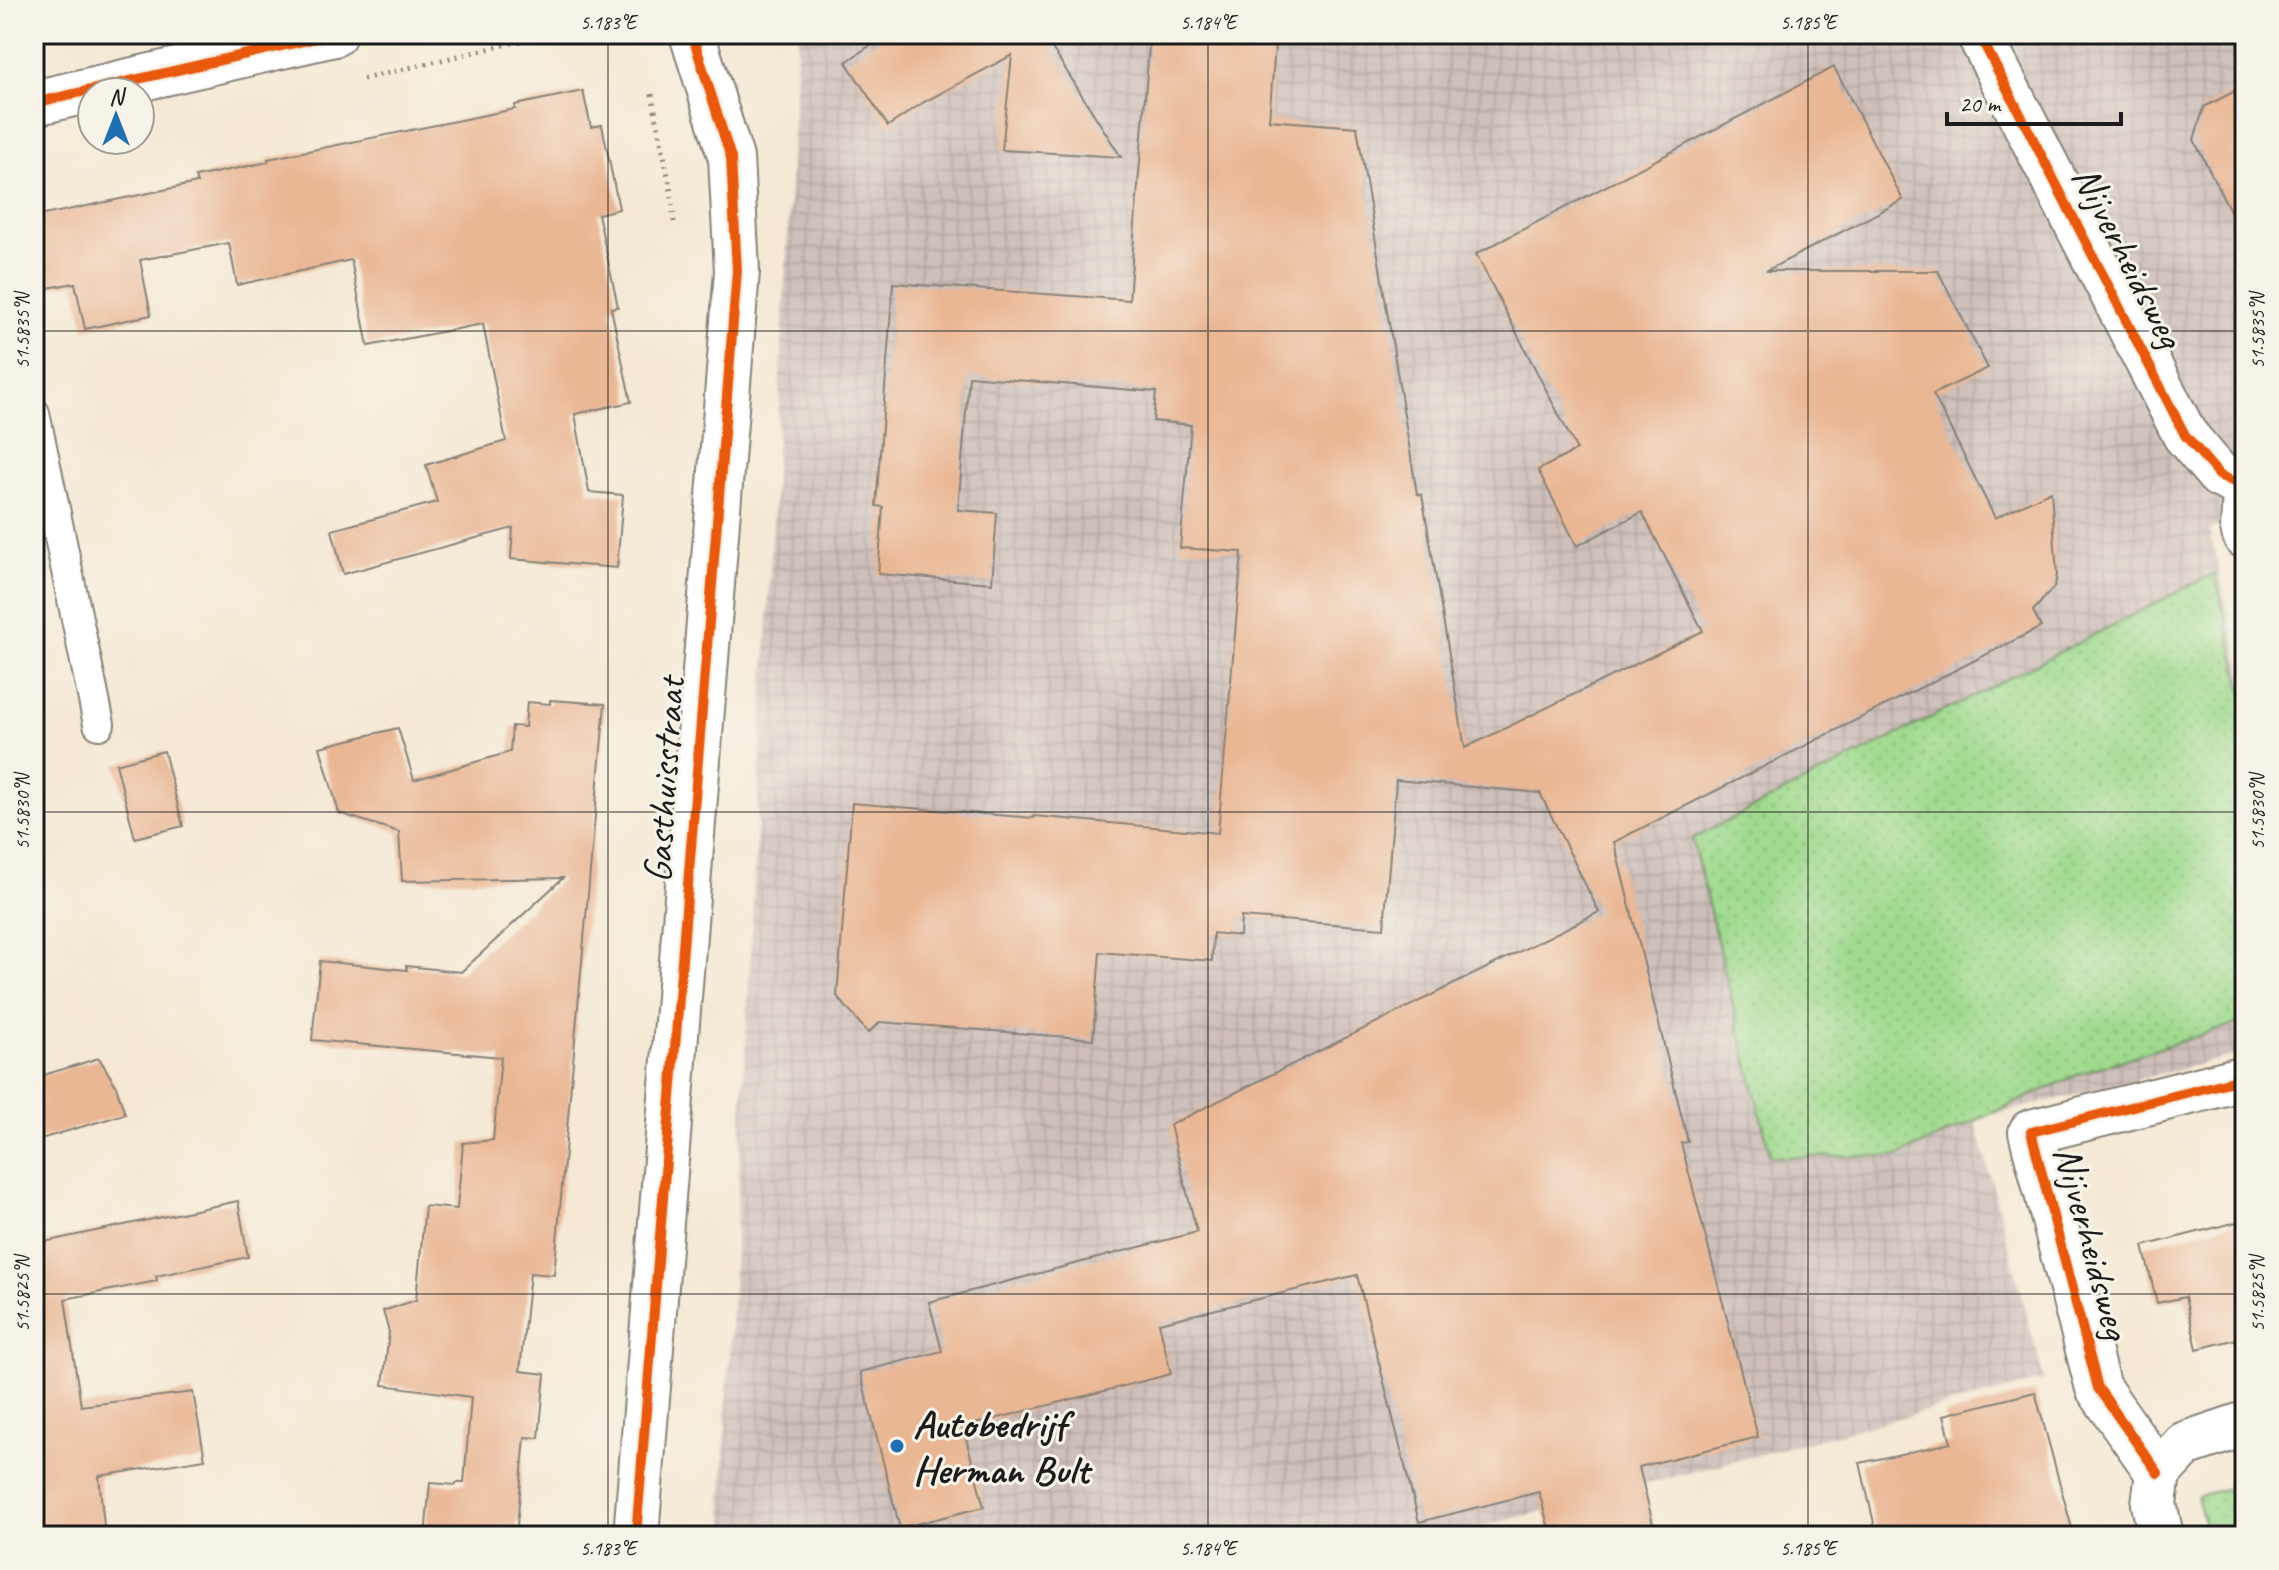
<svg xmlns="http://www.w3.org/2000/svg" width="2279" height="1570" font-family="Caveat,sans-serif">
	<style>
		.industrial { fill: url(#industrial-grid) }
		.grass { fill: url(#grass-dots); stroke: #5e7b55; stroke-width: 2 }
		.building { fill: #eab795 }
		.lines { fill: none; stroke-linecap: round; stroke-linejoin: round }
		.service-casing { stroke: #888278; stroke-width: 34 }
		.minor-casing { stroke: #888278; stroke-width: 48 }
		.path { stroke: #888278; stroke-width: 5; stroke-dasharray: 2 6; stroke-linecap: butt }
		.service { stroke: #fff; stroke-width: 30 }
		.minor { stroke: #fff; stroke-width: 44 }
		.cycleway-casing { stroke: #f7f3e8; stroke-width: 15 }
		.cycleway { stroke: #e8590c; stroke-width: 10 }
		.ticks { fill: none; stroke: #1c1c1c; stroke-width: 2; stroke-opacity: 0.45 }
		.poi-dot { fill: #1f6fb2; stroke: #f7f3e8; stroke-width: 3 }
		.labels { text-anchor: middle; stroke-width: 6; stroke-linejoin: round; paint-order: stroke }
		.street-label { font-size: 40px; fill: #1c1c1c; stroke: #f7f3e8 }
		.poi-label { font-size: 40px; font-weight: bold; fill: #1c1c1c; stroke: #f7f3e8; text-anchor: start }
		.neatline { fill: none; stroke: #1c1c1c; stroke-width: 3 }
		.ticks-label { font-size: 20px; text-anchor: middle; fill: #1c1c1c }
	</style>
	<defs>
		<pattern id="industrial-grid" width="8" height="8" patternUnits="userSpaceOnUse" patternTransform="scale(2)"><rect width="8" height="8" fill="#cfc0bb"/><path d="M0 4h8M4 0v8" fill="none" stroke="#b1a4a0"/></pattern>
		<pattern id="grass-dots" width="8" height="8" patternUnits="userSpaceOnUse" patternTransform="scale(2)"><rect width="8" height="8" fill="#9fda8e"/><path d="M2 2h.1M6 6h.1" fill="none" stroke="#88ba7a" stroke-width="1.8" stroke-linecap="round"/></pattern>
	</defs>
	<rect width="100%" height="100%" fill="#f7f3e8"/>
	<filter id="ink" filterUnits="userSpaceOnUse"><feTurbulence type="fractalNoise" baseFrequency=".0125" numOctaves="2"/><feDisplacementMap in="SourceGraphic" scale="16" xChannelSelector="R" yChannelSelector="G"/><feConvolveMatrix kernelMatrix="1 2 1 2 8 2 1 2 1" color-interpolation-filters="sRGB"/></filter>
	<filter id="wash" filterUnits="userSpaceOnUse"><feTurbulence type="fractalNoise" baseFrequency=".006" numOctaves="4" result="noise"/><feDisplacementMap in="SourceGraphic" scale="32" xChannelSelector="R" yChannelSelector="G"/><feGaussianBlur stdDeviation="1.8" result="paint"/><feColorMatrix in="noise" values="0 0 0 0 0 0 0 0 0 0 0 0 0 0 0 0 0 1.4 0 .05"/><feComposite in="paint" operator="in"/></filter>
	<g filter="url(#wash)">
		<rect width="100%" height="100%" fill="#f5e9d5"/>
		<path class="industrial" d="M798,34H2245V512L2209,530L2245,681V1053L1975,1119L2044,1380L1446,1536H727L722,1502Z"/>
		<g class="grass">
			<path d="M2215,573L2245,701V1021L2079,1074L1898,1156L1771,1157L1692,839Z"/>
			<path d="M2245,1484V1536H2207L2197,1496Z"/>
		</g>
		<g id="blocks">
			<g class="building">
				<path d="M887,34H1051L1045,37L1121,157L1002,150L1012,55L924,102L888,126L846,62Z"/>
				<path d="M1150,34H1276L1269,120L1357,127L1417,494L1422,495L1465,748L1703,631L1642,512L1577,546L1538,470L1577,450L1476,254L1834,67L1903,200L1766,271H1938L1988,368L1933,394L1995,518L2051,491L2057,574L2055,586L2033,611L2041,627L1614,842L1688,1142L1681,1143L1758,1437L1639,1467L1656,1536H1551L1539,1492L1419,1522L1357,1275L1159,1323L1171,1374L963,1427L984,1507L900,1528L860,1372L942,1351L929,1302L1197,1232L1170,1125L1599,912L1540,793L1396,780L1384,928L1241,917L1240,936L1213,933L1212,961L1100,952L1093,1039L880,1022L868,1033L837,996L852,803L1034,818V816L1218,833L1242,552L1180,548L1191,425L1153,421L1156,392L969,376L958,510L997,513L992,583L878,574L883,507L876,506L893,283L1129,300Z"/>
				<path d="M2245,86V240L2194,140L2204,107Z"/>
				<path d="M583,91L591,127L602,125L619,209L598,214L618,307L611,308L631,402L575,414L589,492L623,495L617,568L511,559L513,528L343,574L332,530L437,502L426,465L506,441L483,324L368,346L351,260L237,285L229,243L140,260L151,315L85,329L75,283L42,289L34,252V217L197,183L195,177L268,162V159L515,109V105Z"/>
				<path d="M550,700L605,704L554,1275L530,1273L520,1371L545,1374L539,1438L525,1437L516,1536H425L430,1483L456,1485V1483H464L471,1397L383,1385L389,1332L383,1311L416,1300L425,1206L457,1209L463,1143L493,1140L501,1057L312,1040L320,961L407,970L406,966L461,972L563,878L402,881L399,832L339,813L320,747L398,728L414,780L510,752L512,726L525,727L527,702L550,704Z"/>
				<path d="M164,751L183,826L135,838L116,764Z"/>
				<path d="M99,1058L116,1086L125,1114L34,1141V1078Z"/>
				<path d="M238,1201L248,1257L156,1276L157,1281L65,1299L81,1406L193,1392L205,1459L99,1476L105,1536H34V1244Z"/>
				<path d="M2245,1220V1337L2197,1349L2185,1297L2157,1303L2143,1246Z"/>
				<path d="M2035,1392L2074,1536H1877L1860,1463L1951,1443L1944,1415Z"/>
			</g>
		</g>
	</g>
	<g filter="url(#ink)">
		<use href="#blocks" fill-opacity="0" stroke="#888278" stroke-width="2"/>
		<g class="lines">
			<defs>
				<path id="service" d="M34,413L99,724"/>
				<g id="minor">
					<path d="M1979,34L2185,435L2219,475L2245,487"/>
					<path d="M34,103L334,34"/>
					<path d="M2245,493L2243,528L2245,536"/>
					<path d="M2158,1473L2098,1388L2031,1132L2245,1078"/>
					<path d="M636,1536L737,271L731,158L692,34"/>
					<path d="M2161,1536L2154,1504L2158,1473L2185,1444L2245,1424"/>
				</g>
			</defs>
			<use href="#service" class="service-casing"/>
			<use href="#minor" class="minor-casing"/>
			<g class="path">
				<path d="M363,79L550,34"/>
				<path d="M652,94L671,192L674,222"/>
			</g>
			<use href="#service" class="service"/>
			<use href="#minor" class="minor"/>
			<defs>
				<g id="cycleway">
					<path d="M1979,34L2185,435L2219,475L2245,487"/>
					<path d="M34,103L334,34"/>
					<path d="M2158,1473L2098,1388L2031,1132L2245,1078"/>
					<path d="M636,1536L737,271L731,158L692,34"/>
				</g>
			</defs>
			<use href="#cycleway" class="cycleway-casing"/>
			<use href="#cycleway" class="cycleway"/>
		</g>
	</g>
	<path class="ticks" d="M608,34V1536M1208,34V1536M1808,34V1536M34,331H2245M34,812H2245M34,1294H2245"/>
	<circle class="poi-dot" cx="897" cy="1446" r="8"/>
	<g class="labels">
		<g class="street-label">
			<text transform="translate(2129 256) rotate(63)" y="14">Nijverheidsweg</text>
			<text transform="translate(663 780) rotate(-86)" y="14">Gasthuisstraat</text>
			<text transform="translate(2093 1242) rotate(75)" y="14">Nijverheidsweg</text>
		</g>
		<g class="poi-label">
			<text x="913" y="1437">Autobedrijf<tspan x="913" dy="46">Herman Bult</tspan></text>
		</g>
	</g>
	<rect width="2279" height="1570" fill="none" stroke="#f7f3e8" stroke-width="88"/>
	<g transform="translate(116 116)"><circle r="38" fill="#f7f3e8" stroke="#9f9d96" stroke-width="2"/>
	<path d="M0-6L14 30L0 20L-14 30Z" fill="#1f6fb2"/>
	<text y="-12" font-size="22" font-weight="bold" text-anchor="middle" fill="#1c1c1c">N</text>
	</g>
	<path d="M1947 112v12h174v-12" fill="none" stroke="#1c1c1c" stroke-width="4"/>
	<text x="1959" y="112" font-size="24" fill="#1c1c1c" stroke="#f7f3e8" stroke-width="6" paint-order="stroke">20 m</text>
	<rect x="44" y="44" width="2191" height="1482" class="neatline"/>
	<g class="ticks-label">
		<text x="608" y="29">5.183°E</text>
		<text x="1208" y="29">5.184°E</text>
		<text x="1808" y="29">5.185°E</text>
		<text transform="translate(22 331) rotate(-90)" y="7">51.5835°N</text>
		<text transform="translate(2257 331) rotate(-90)" y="7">51.5835°N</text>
		<text transform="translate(22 812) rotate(-90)" y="7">51.5830°N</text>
		<text transform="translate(2257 812) rotate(-90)" y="7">51.5830°N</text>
		<text transform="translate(22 1294) rotate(-90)" y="7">51.5825°N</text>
		<text transform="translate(2257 1294) rotate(-90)" y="7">51.5825°N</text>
		<text x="608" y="1555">5.183°E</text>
		<text x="1208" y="1555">5.184°E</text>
		<text x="1808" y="1555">5.185°E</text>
	</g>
</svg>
